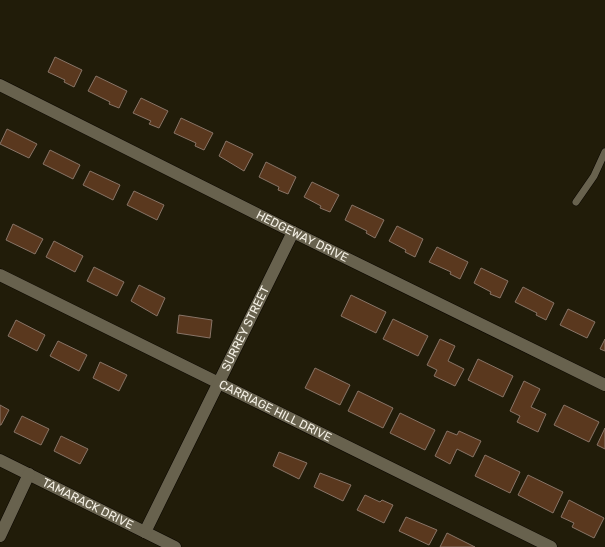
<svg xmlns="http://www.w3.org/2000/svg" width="605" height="547" font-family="Rubik,sans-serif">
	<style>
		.building { fill: #5a381e; stroke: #887467 }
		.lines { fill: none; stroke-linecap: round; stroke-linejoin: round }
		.lane-casing { stroke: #0a0600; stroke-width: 8 }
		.street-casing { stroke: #0a0600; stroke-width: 13 }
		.lane { stroke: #68624e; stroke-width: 7 }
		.street { stroke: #68624e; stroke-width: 12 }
		.labels { text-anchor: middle; stroke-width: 3; stroke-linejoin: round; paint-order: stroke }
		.street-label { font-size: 12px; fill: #f5f1e6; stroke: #211c09 }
	</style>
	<rect width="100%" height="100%" fill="#211c09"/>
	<g class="building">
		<path d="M55,57L82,70L74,87L64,82L65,80L48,72Z"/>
		<path d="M96,76L127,91L119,108L109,104L110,102L88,91Z"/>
		<path d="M141,98L168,111L159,128L149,124L151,121L133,113Z"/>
		<path d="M181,118L213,133L204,150L195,146L196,143L174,133Z"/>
		<path d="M7,129L37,144L29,158L0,144Z"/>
		<path d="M226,141L253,154L244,171L219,156Z"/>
		<path d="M50,150L80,165L73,179L43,164Z"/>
		<path d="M266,162L296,177L288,194L278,190L279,187L259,177Z"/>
		<path d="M90,171L120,185L113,200L83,185Z"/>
		<path d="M312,182L339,195L330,212L320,208L321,206L304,197Z"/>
		<path d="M134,191L164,205L157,220L127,205Z"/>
		<path d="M352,205L384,220L375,238L366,233L367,231L345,220Z"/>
		<path d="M13,224L43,239L35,254L6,240Z"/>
		<path d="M397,226L423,239L415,257L405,252L406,250L389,241Z"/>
		<path d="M54,241L83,256L75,272L46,257Z"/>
		<path d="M437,247L468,262L460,279L450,274L451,272L429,262Z"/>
		<path d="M94,267L124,282L117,296L87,281Z"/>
		<path d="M481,268L508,281L500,298L490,294L491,292L474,283Z"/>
		<path d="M139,285L165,298L157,316L131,301Z"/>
		<path d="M523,287L554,303L546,320L536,315L537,313L515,302Z"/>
		<path d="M351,295L386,312L376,333L341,316Z"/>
		<path d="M568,309L595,322L587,338L560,325Z"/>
		<path d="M179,315L212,320L210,338L177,333Z"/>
		<path d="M393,319L428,336L418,356L383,339Z"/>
		<path d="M16,320L45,335L37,351L8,336Z"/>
		<path d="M440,339L455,346L448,361L464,369L455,386L434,376L437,370L427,365Z"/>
		<path d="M605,339V351L600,349Z"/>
		<path d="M58,341L87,355L79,371L50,356Z"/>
		<path d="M478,359L513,376L503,397L468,380Z"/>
		<path d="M100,362L127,375L119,391L93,378Z"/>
		<path d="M315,368L350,385L340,405L305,388Z"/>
		<path d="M524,381L540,389L531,407L546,414L538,432L517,422L520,416L510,411Z"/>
		<path d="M358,391L393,408L383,428L348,411Z"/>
		<path d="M0,405L9,410L1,425H0Z"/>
		<path d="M564,405L599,422L589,442L554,425Z"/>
		<path d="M400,413L435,430L425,450L390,433Z"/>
		<path d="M22,416L49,429L41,445L14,432Z"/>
		<path d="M605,428V449L597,445Z"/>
		<path d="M447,431L457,435L459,431L481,441L473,457L457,449L450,464L435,456Z"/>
		<path d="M61,436L88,449L80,464L54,451Z"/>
		<path d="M279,452L307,463L299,479L273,466Z"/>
		<path d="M485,455L520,472L510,493L475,476Z"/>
		<path d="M320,473L351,485L343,501L314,487Z"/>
		<path d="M528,475L563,492L553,513L518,495Z"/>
		<path d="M365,495L380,502L382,500L393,505L384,523L357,510Z"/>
		<path d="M569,500L604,518L594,538L572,527L574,523L561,517Z"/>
		<path d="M406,517L437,530L429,545L399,531Z"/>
		<path d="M447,533L475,547H440Z"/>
	</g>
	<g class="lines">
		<defs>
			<path id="lane" d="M576,202L594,176L605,152"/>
			<g id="street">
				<path id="s1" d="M0,85L293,232L605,385"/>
				<path id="s2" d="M0,275L551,547"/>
				<path id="s3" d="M0,460L175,547"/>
				<path id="s4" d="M145,532L293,232"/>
				<path d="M0,536L29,474"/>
			</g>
		</defs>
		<use href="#lane" class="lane-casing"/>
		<use href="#street" class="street-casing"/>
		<use href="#lane" class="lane"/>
		<use href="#street" class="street"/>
	</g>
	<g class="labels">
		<g class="street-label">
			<text dy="4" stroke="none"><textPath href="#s1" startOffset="338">HEDGEWAY DRIVE</textPath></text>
			<text dy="4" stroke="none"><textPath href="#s4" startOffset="227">SURREY STREET</textPath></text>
			<text dy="4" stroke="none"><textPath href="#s2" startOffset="307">CARRIAGE HILL DRIVE</textPath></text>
			<text dy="4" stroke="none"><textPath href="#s3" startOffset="98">TAMARACK DRIVE</textPath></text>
		</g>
	</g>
</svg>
